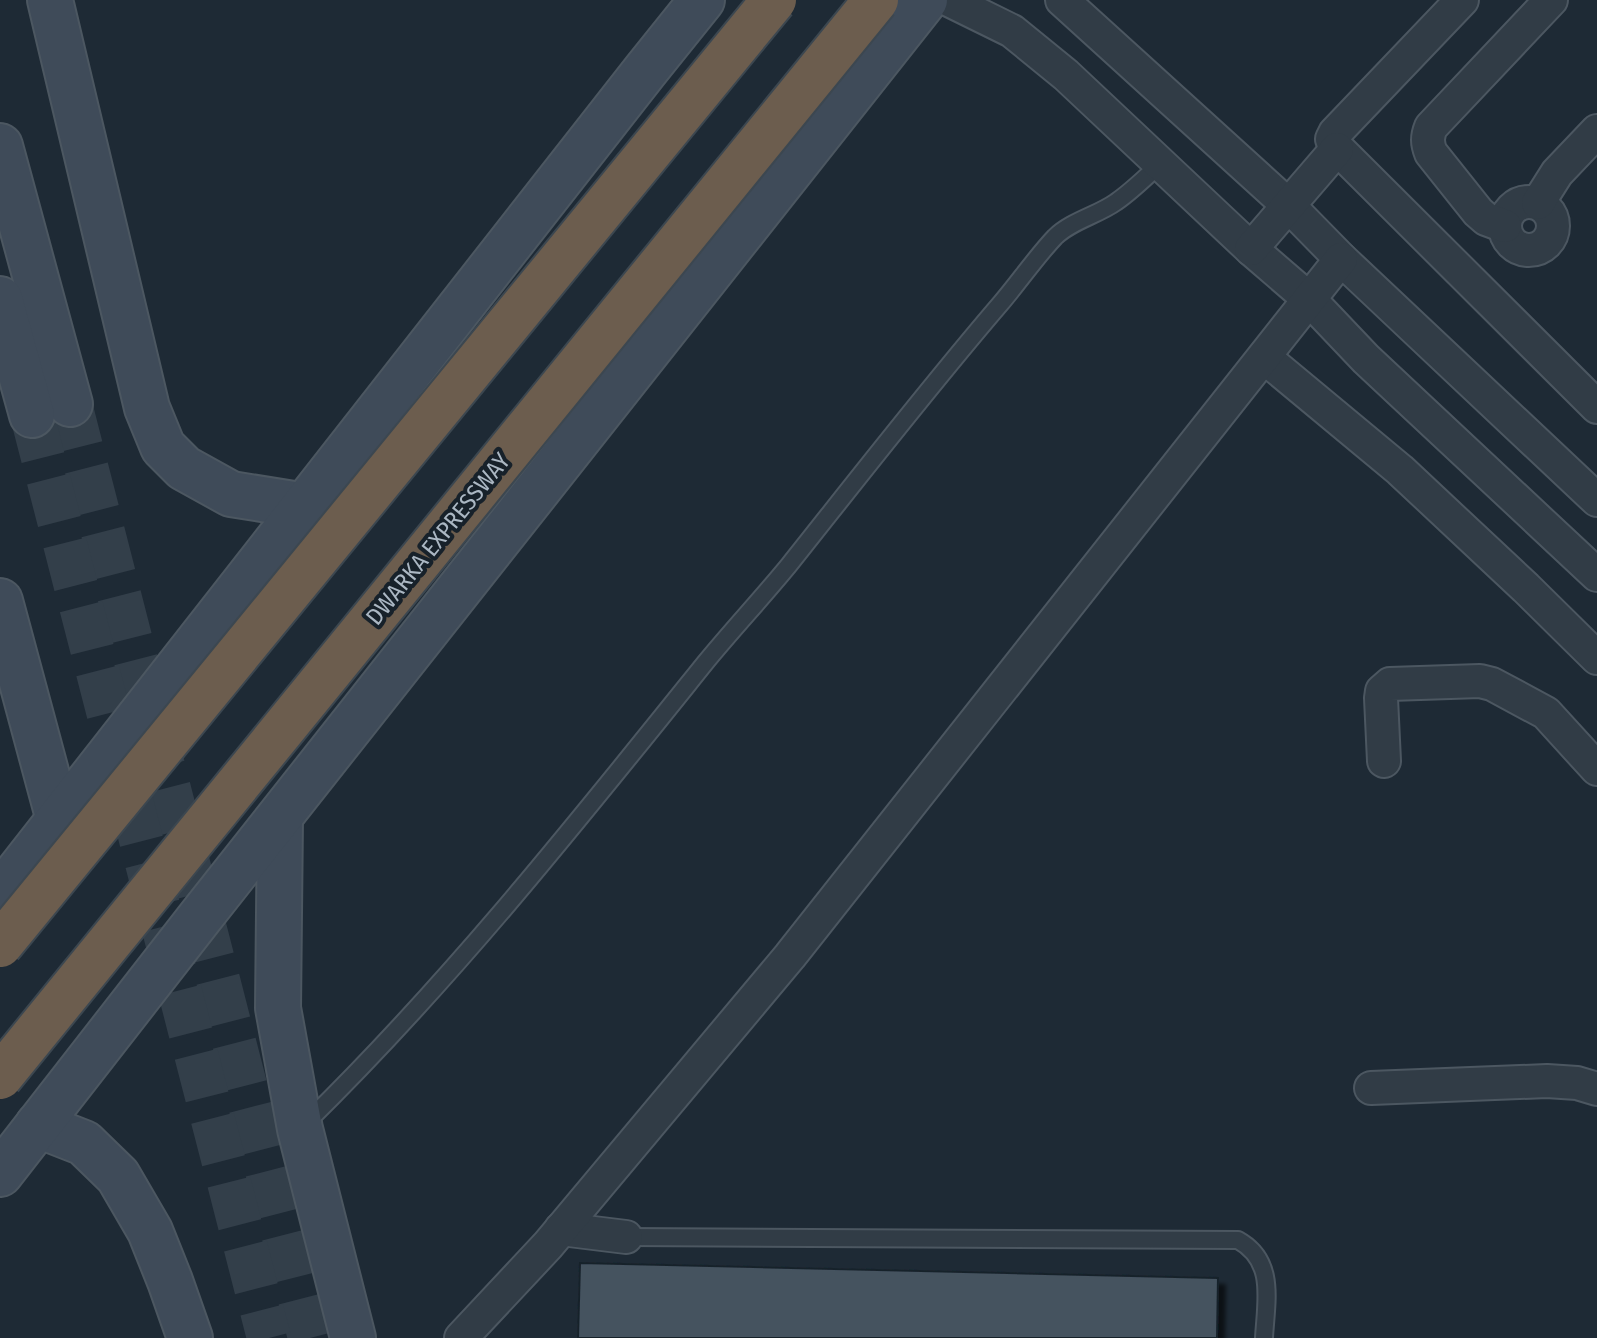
<svg xmlns="http://www.w3.org/2000/svg" width="1597" height="1338" font-family="'Fira Sans Condensed',sans-serif">
	<style>
		.building { fill: #44525f; stroke: #19232c; stroke-width: 2; filter: url(#shadow) }
		.lines { fill: none; stroke-linecap: round; stroke-linejoin: round }
		.secondary-tunnel { stroke: #333f4a; stroke-width: 44; stroke-dasharray: 44 22; stroke-linecap: butt }
		.lane-casing { stroke: #4c5761; stroke-width: 20 }
		.street-casing { stroke: #4c5761; stroke-width: 36 }
		.secondary-casing { stroke: #4c5761; stroke-width: 48 }
		.lane { stroke: #313c46; stroke-width: 16 }
		.street { stroke: #313c46; stroke-width: 32 }
		.secondary { stroke: #3f4b59; stroke-width: 44 }
		.highway-bridge-casing { stroke: #3c4750; stroke-width: 48; stroke-linecap: butt }
		.highway-bridge { stroke: #6c5d4e; stroke-width: 44 }
		.labels { text-anchor: middle; stroke-width: 8; stroke-linejoin: round; paint-order: stroke }
		.street-label { font-size: 24px; fill: #abb7c3; stroke: #17212a }
	</style>
	<defs>
		<filter id="shadow"><feDropShadow dx="7" dy="7" stdDeviation="2" flood-color="#0009"/></filter>
	</defs>
	<rect width="100%" height="100%" fill="#1e2a35"/>
	<path class="building" d="M580,1263L1218,1278L1217,1338H578Z"/>
	<g class="lines">
		<g class="secondary-tunnel">
			<path d="M70,404L310,1338"/>
			<path d="M32,415L269,1338"/>
		</g>
		<defs>
			<g id="lane">
				<path d="M306,1123C451,981 578,821 705,663C732,630 762,598 789,565C859,477 928,388 1001,303C1019,282 1036,257 1055,237C1071,221 1098,215 1116,202C1132,191 1146,177 1160,164"/>
				<path d="M626,1237L1238,1240C1276,1261 1266,1301 1264,1338"/>
			</g>
			<g id="street">
				<path d="M949,0L1012,31L1066,75L1251,249L1309,299L1366,359L1597,575"/>
				<path d="M1062,0L1289,206L1341,259L1597,500"/>
				<path d="M1462,0L1335,133L1332,139L1334,145L1597,407"/>
				<circle cx="1529" cy="226" r="24"/>
				<path d="M1538,203L1557,173L1597,131"/>
				<path d="M1505,226L1486,219L1478,212L1431,153C1427,143 1427,137 1431,127L1551,0"/>
				<path d="M1251,249L1337,149"/>
				<path d="M1264,357L1400,470L1526,588L1597,658"/>
				<path d="M1384,761L1381,698L1382,691L1390,684L1480,681L1492,684L1546,713L1597,769"/>
				<path d="M1371,1088L1547,1081L1577,1083L1597,1089"/>
				<path d="M561,1229L626,1237"/>
				<path d="M461,1338L548,1245L790,956L1341,259"/>
			</g>
			<g id="secondary">
				<path d="M50,0L147,408L163,447L184,468L231,494L306,506"/>
				<path d="M0,146L70,404"/>
				<path d="M0,299L32,415"/>
				<path d="M0,601L59,820"/>
				<path d="M280,818L278,1008L300,1129L353,1338"/>
				<path d="M0,895L645,71L702,0"/>
				<path d="M38,1125L84,1143L118,1176L150,1231L170,1281L190,1338"/>
				<path d="M0,1174L201,916L925,0"/>
			</g>
		</defs>
		<use href="#lane" class="lane-casing"/>
		<use href="#street" class="street-casing"/>
		<use href="#secondary" class="secondary-casing"/>
		<use href="#lane" class="lane"/>
		<use href="#street" class="street"/>
		<use href="#secondary" class="secondary"/>
		<defs>
			<g id="highway-bridge">
				<path d="M0,945L774,0"/>
				<path d="M0,1077L876,0"/>
			</g>
		</defs>
		<use href="#highway-bridge" class="highway-bridge-casing"/>
		<use href="#highway-bridge" class="highway-bridge"/>
	</g>
	<g class="labels">
		<g class="street-label">
			<text transform="translate(438 539) rotate(-51)" y="8">DWARKA EXPRESSWAY</text>
		</g>
	</g>
</svg>
